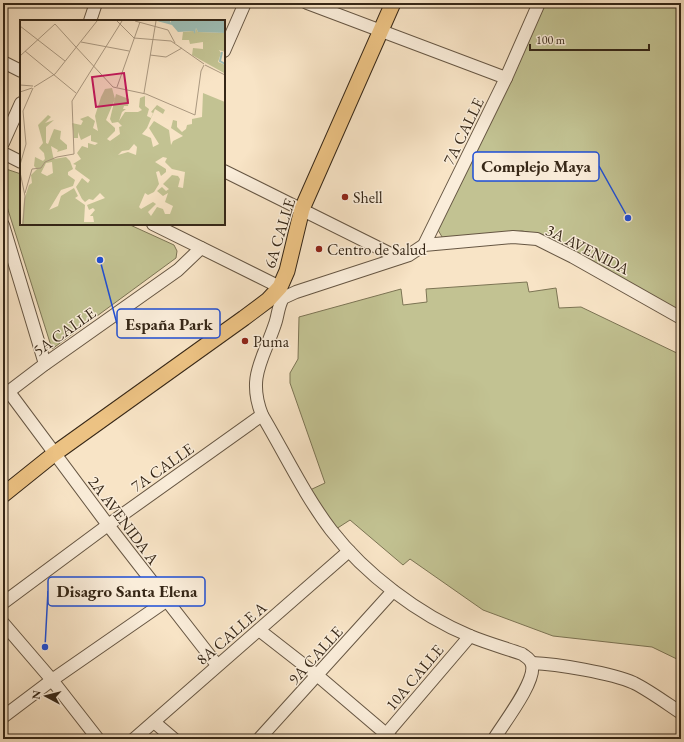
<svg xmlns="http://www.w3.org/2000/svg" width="684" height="742" font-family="'EB Garamond',serif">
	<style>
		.green { fill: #c2c292; stroke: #7c7454 }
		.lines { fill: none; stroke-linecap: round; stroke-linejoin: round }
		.minor-casing { stroke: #665643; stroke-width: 14 }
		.major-casing { stroke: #362717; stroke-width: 17 }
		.minor { stroke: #faedda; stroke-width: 12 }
		.major { stroke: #ecc283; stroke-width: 15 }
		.poi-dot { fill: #8f2418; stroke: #faedda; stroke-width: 1.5 }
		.labels { text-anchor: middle; stroke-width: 3; stroke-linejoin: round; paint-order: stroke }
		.street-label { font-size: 16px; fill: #362717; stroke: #faedda }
		.poi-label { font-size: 16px; fill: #362717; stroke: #faedda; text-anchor: start }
		.inset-river { fill: none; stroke: #9dbeb6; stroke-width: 2 }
		.inset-road { fill: none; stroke: #aa9880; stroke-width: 1 }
		.view { fill: #c2185b; fill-opacity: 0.15; stroke: #c2185b; stroke-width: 2 }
		.inset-edge { fill: none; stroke: #362717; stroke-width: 2 }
		.leader { fill: none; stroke: #1d4ed8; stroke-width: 1.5 }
		.callout-dot { fill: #1d4ed8; stroke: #faedda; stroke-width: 1.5 }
		.callout { fill: #faedda; stroke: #1d4ed8; stroke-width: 1.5 }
		.callout-label { font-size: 17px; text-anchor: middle; font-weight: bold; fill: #362717 }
	</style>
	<rect width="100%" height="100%" fill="#f8e4c6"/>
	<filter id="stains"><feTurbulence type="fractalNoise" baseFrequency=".005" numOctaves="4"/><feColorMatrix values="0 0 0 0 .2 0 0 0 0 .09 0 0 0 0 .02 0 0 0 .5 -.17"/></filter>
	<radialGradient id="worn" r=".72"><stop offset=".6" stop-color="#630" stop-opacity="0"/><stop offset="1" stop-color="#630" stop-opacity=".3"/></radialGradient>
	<g class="green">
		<path d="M542,3H681V314L568,247L543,235L522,231L507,232L445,242L438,230Z"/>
		<path d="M3,168L21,174V224H128L174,245L177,251L176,258L52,349L3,194Z"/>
		<path d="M527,282L529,292L556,288L559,308L581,307L681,355V661L652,647L553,636L483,610L410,559L403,565L350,520L336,529L310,490L325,483L290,383V373L298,359L299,317L401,289L403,305L427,302L426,289Z"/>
	</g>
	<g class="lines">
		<defs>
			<g id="minor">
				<path d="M307,3L506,78"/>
				<path d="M90,21L96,3"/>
				<path d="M224,51L245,3"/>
				<path d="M3,62L21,71"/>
				<path d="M3,143L21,103"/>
				<path d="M3,153L21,162"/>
				<path d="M224,171L399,258"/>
				<path d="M153,224L280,287"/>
				<path d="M3,225L45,364"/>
				<path d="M424,245L513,237L537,239L573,257L681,318"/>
				<path d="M9,392L108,525L217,665"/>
				<path d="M3,396L45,364L178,270L201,248"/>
				<path d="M3,603L108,525L262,415"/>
				<path d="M3,623L52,680L98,739"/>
				<path d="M259,630L318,676L392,739"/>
				<path d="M532,663C557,664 612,673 634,683C650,691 666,703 681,713"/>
				<path d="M3,717L52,680L166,601"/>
				<path d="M154,722L174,739"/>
				<path d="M134,739L349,551"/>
				<path d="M259,739L393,591"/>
				<path d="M382,739L470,636"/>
				<path d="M494,739C503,724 536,682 532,665C531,659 526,657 522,654C505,648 487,643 470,636C419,615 365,574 331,530C305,496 284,452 262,415C247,377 263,360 275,324C278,316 278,306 283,298L296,292L409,255L424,245L506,78L539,3"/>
			</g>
			<path id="major" d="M3,495L54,454L244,318L268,300L280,287L287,271L302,209L393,3"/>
		</defs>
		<use href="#minor" class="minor-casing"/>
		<use href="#major" class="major-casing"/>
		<use href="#minor" class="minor"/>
		<use href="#major" class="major"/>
	</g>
	<g class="poi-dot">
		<circle cx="345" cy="197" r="4"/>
		<circle cx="319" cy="249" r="4"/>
		<circle cx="245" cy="341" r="4"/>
	</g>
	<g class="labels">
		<g class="street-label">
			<text transform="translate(463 131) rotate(-64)" y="6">7A CALLE</text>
			<text transform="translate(279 233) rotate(-73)" y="6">6A CALLE</text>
			<text transform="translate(588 249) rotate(27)" y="6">3A AVENIDA</text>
			<text transform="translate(64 331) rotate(-35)" y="6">5A CALLE</text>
			<text transform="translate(162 467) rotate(-35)" y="6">7A CALLE</text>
			<text transform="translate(124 520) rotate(53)" y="6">2A AVENIDA A</text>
			<text transform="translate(231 633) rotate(-41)" y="6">8A CALLE A</text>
			<text transform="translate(315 655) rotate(-48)" y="6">9A CALLE</text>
			<text transform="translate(414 677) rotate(-50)" y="6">10A CALLE</text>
		</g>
		<g class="poi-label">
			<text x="353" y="203">Shell</text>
			<text x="327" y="255">Centro de Salud</text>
			<text x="253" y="347">Puma</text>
		</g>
	</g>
	<g transform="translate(20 20)">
		<rect width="205" height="205" fill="#f8e4c6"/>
		<path d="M176,8L178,12L205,13V32L199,30L201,33L198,42L205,45L204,53L172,35L173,28L183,29V22L170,24L169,20H162L163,12L173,11L175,13ZM92,68L95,79L86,100L95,108V111L87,119L90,121L100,114L99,107L102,106L98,102L92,103L90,99L96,74L109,79L108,86H104L103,89H106L102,92L99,101L105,92H118L122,90L119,87L120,78L125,76V86L129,89L127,96L131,98L133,93L131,92L137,85L145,90L143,94L135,89L127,108L122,114L131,118L133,127L139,124L129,108L134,101L149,110L151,125L153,121L163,116L151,108L153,100L157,101V107L162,112L166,109L167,105L172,104V99L182,97L183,73L205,82V204H2L4,180L9,165L12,163L11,155L17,149L14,146L15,137L23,141L25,139L24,133L19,128L23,123L18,105L28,95L31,97L25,103L34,100L26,107V123L28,124L34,109L41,111L40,119L47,125V129L37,132L38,130L31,126L33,136L34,139L46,137L50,141L53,149L48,152V155L55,160L53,166L41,170L29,190L38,186L41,176L54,168L58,176L55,178L65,185L64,202H74L73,196H70L75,190L73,188L69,190L67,185L85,178L80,173L73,180L69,179L65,182L62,179L56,167L62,158L68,163L70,160L55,149L56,145L53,144L61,139L57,133L62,126L68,128V123L75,125L78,123L71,121V115L61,120L58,112V118H54L52,103L61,105L63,101L60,99L68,96L75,101L73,108L78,111L75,96L81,77L85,69ZM114,124L117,127L116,135L108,132L98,135L102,131L109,130ZM143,137L147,138L145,142L152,149L165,152L163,168L158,167L160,159L158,156L152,155L143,164L149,169L146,171L142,167L137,171L143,176L148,173L145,182L153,186L150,194H145L143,189L137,187L131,196L128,192L136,184L133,182L121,189L119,187L125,173L128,175L134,172L139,164L136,152L139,151L141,156L146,152V149L135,142ZM32,142L33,153L27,156L21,153L26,143Z" fill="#c2c292" fill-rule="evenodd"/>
		<path d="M137,1H150V3L151,1H205V13L178,12L176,8L175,14L173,11L158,12L152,5Z" fill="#9dbeb6"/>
		<path class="inset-river" d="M202,32L200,41L205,44"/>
		<path class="inset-road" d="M97,1L114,18L151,21L184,44M115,1L148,10L155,23M0,6L45,41M61,22L109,31M55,26L93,67L126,74L175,95L181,51L184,45M5,31L56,73M130,35L146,37M0,36L35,4L55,26M146,37L162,28M185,45L205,55M0,65L13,66M14,67L35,54L77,1M97,67L120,2M0,72L12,68M124,73L136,1M0,145L6,124L3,91L13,68M0,152L5,176L3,204M5,173L12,149L21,148L25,142L37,137L54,134L52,81L102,1"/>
		<path class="view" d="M104,53L108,83L76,87L72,57Z"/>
		<rect width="205" height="205" class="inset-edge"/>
	</g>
	<path class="leader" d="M628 218L599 166M100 260L117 324M45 647L48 591"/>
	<g class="callout-dot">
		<circle cx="628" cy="218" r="4"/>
		<circle cx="100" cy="260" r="4"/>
		<circle cx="45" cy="647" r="4"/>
	</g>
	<g class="callout">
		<rect x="473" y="152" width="126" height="29" rx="4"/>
		<rect x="117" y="309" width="103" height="29" rx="4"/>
		<rect x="48" y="577" width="157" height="29" rx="4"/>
	</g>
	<g class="callout-label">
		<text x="536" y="172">Complejo Maya</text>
		<text x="169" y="330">España Park</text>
		<text x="127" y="597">Disagro Santa Elena</text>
	</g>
	<rect width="684" height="742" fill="none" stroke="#f8e4c6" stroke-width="16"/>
	<rect x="4" y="4" width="676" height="734" fill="none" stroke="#362717" stroke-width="2"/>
	<rect x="8" y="8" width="668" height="726" fill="none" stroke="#362717"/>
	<g transform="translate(46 696) rotate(277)" stroke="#faedda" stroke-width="3" paint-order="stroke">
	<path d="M0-3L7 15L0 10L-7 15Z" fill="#362717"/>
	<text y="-6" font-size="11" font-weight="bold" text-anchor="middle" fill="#362717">N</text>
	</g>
	<path d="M530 44v6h119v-6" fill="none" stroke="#362717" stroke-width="2"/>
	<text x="536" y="44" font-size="12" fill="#362717" stroke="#faedda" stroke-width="3" paint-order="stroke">100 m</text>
	<rect width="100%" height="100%" filter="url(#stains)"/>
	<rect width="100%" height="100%" fill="url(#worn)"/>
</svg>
